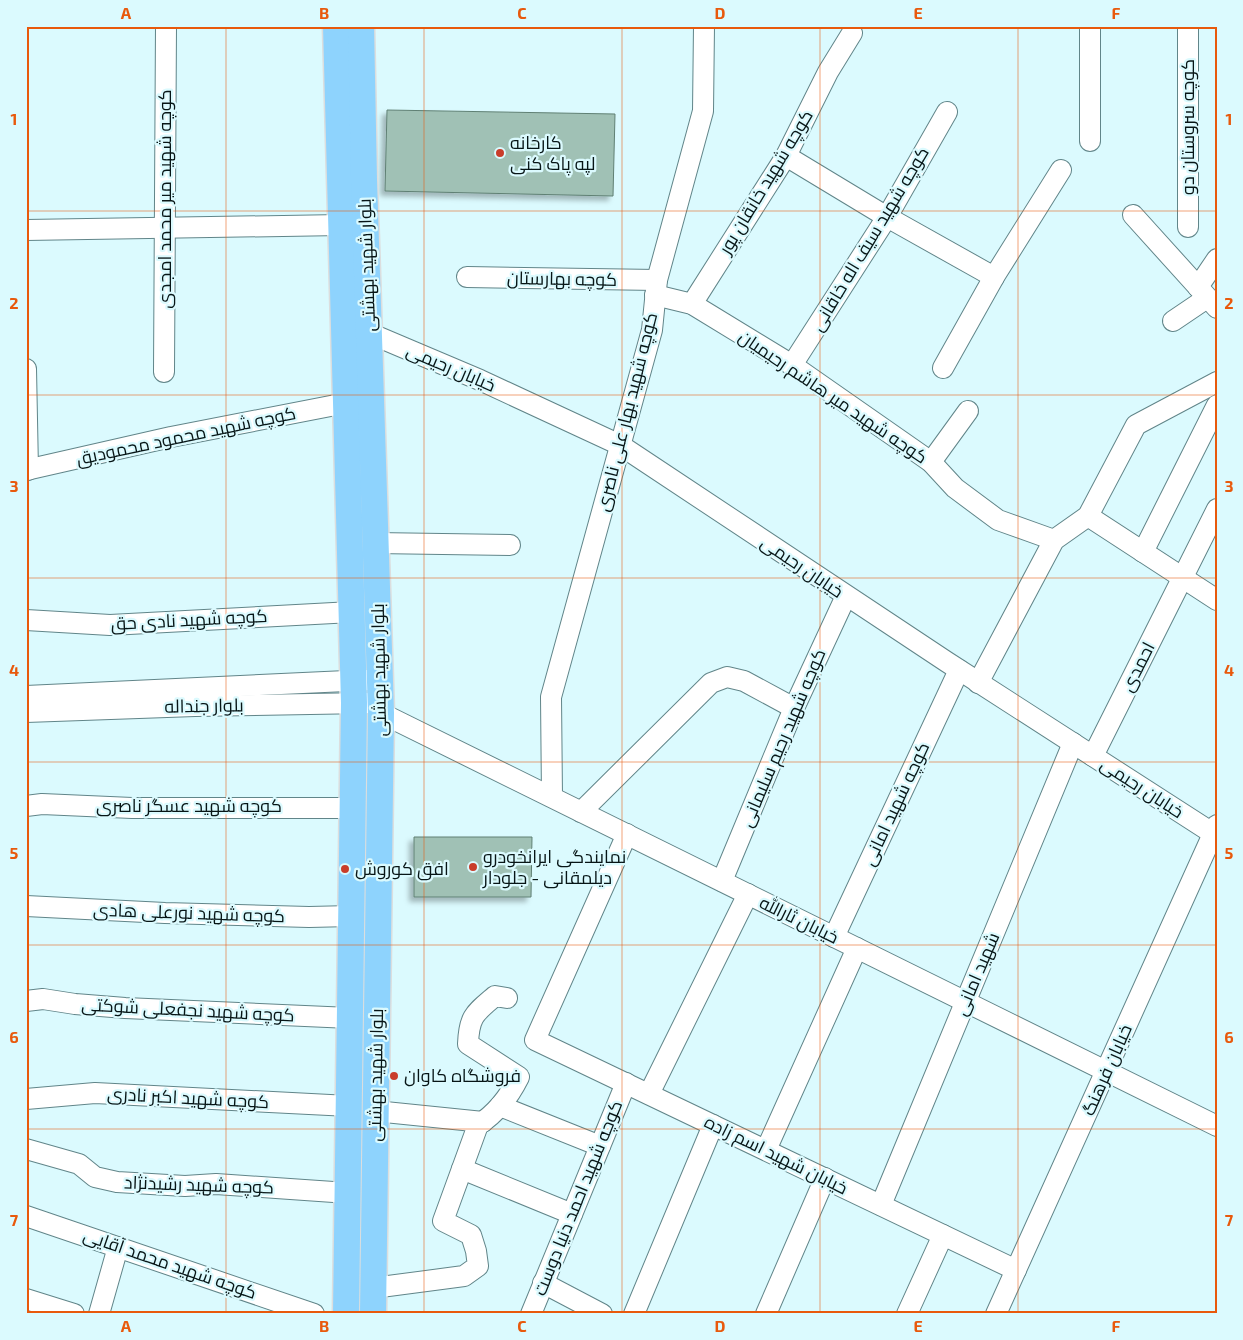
<svg xmlns="http://www.w3.org/2000/svg" width="1243" height="1340" font-family="'Exo 2',Cairo,sans-serif">
	<style>
		.building { fill: #a0c1b5; stroke: #608074; filter: url(#shadow) }
		.lines { fill: none; stroke-linecap: round; stroke-linejoin: round }
		.minor-casing { stroke: #618589; stroke-width: 22 }
		.major-casing { stroke: #dcdede; stroke-width: 29 }
		.minor { stroke: #fff; stroke-width: 20 }
		.major { stroke: #8ed3fd; stroke-width: 26 }
		.grid { fill: none; stroke: #e8590c; stroke-width: 1; stroke-opacity: 0.55 }
		.poi-dot { fill: #c93d2b; stroke: #dbfafe; stroke-width: 2 }
		.labels { text-anchor: middle; stroke-width: 4.5; stroke-linejoin: round; paint-order: stroke }
		.street-label { font-size: 18px; fill: #071516; stroke: #dbfafe }
		.poi-label { font-size: 18px; fill: #071516; stroke: #dbfafe; text-anchor: start }
		.neatline { fill: none; stroke: #e8590c; stroke-width: 2 }
		.grid-label { font-size: 16px; text-anchor: middle; font-weight: bold; fill: #e8590c }
	</style>
	<defs>
		<filter id="shadow"><feDropShadow dx="-4.5" dy="4.5" stdDeviation="2.5" flood-color="#0004"/></filter>
	</defs>
	<rect width="100%" height="100%" fill="#dbfafe"/>
	<g class="building">
		<path d="M387,110L615,114L613,196L385,191Z"/>
		<path d="M414,837H532L531,897H414Z"/>
	</g>
	<g class="lines">
		<defs>
			<g id="minor">
				<path d="M1090,26V141"/>
				<path d="M786,156L887,217L994,277"/>
				<path d="M1133,215L1217,308"/>
				<path d="M1188,227V26"/>
				<path d="M26,230L341,225"/>
				<path d="M467,277L657,280"/>
				<path d="M1198,287L1217,259"/>
				<path d="M655,295L692,304L792,365L931,462L955,488L998,520L1054,540"/>
				<path d="M692,304L786,156L828,72L852,33"/>
				<path d="M1173,321L1207,298"/>
				<path d="M369,333L480,380L620,445L947,662L1217,836"/>
				<path d="M792,365L887,217L947,112"/>
				<path d="M943,368L994,277L1061,170"/>
				<path d="M26,369L28,470"/>
				<path d="M164,372L166,26"/>
				<path d="M931,462L968,411"/>
				<path d="M26,470L171,437L346,403"/>
				<path d="M1088,516L1217,600"/>
				<path d="M375,543L510,545"/>
				<path d="M1143,552L1217,405"/>
				<path d="M26,620L110,625L352,612"/>
				<path d="M978,683L1054,540L1088,516L1136,425L1217,382"/>
				<path d="M26,696L368,680"/>
				<path d="M26,712L195,706L367,703"/>
				<path d="M381,713L1217,1126"/>
				<path d="M1093,756L1217,509"/>
				<path d="M552,797L551,697L652,330L657,280L703,111L704,26"/>
				<path d="M26,806L42,804L132,808H352"/>
				<path d="M581,812L711,683L727,677L744,681L794,708"/>
				<path d="M627,834L535,1040L1016,1270"/>
				<path d="M722,881L794,708L846,596"/>
				<path d="M26,906L165,913L309,917L351,916"/>
				<path d="M834,937L959,670"/>
				<path d="M26,1001L43,999L75,1004L125,1008L350,1018"/>
				<path d="M649,1094L748,894"/>
				<path d="M26,1099L95,1093L349,1106"/>
				<path d="M500,1106L600,1146"/>
				<path d="M375,1111L483,1122"/>
				<path d="M26,1149L79,1164L95,1177L117,1182L185,1186L216,1184L348,1193"/>
				<path d="M766,1150L857,948"/>
				<path d="M462,1169L572,1214"/>
				<path d="M881,1205L1073,743"/>
				<path d="M26,1216L314,1314"/>
				<path d="M543,1283L602,1314"/>
				<path d="M373,1288L464,1276L478,1266L476,1251L471,1235L443,1221L478,1125C497,1113 509,1097 519,1077L468,1044C469,1016 475,1013 495,996L507,998"/>
				<path d="M26,1299L74,1314"/>
				<path d="M99,1314L118,1247"/>
				<path d="M531,1314L626,1083"/>
				<path d="M634,1314L713,1125"/>
				<path d="M766,1314L825,1178"/>
				<path d="M907,1314L943,1235"/>
				<path d="M996,1314L1217,825"/>
			</g>
			<g id="major">
				<path d="M336,26L354,703L346,1314"/>
				<path d="M361,26L364,180L381,713L373,1314"/>
			</g>
		</defs>
		<use href="#minor" class="minor-casing"/>
		<use href="#major" class="major-casing"/>
		<use href="#minor" class="minor"/>
		<use href="#major" class="major"/>
	</g>
	<path class="grid" d="M226,26V1314M424,26V1314M622,26V1314M820,26V1314M1018,26V1314M26,211H1217M26,395H1217M26,578H1217M26,762H1217M26,945H1217M26,1129H1217"/>
	<g class="poi-dot">
		<circle cx="500" cy="153" r="5"/>
		<circle cx="473" cy="867" r="5"/>
		<circle cx="345" cy="869" r="5"/>
		<circle cx="394" cy="1076" r="5"/>
	</g>
	<g class="labels">
		<g class="street-label">
			<text transform="translate(1188 127) rotate(-90)" y="6">کوچه سروستان دو</text>
			<text transform="translate(766 182) rotate(-59)" y="6">کوچه شهید خانقان پور</text>
			<text transform="translate(165 199) rotate(-90)" y="6">کوچه شهید میر محمد امجدی</text>
			<text transform="translate(870 239) rotate(-59)" y="6">کوچه شهید سیف اله خاقانی</text>
			<text transform="translate(367 265) rotate(-92)" y="6">بلوار شهید بهشتی</text>
			<text transform="translate(562 279) rotate(1)" y="6">کوچه بهارستان</text>
			<text transform="translate(451 368) rotate(23)" y="6">خیابان رحیمی</text>
			<text transform="translate(833 397) rotate(34)" y="6">کوچه شهید میر هاشم رحیمیان</text>
			<text transform="translate(627 412) rotate(-76)" y="6">کوچه شهید بهار علی ناصری</text>
			<text transform="translate(186 436) rotate(-12)" y="6">کوچه شهید محمود محمودیق</text>
			<text transform="translate(802 567) rotate(34)" y="6">خیابان رحیمی</text>
			<text transform="translate(189 620) rotate(-3)" y="6">کوچه شهید نادی حق</text>
			<text transform="translate(1138 667) rotate(-63)" y="6">احمدی</text>
			<text transform="translate(379 670) rotate(-91)" y="6">بلوار شهید بهشتی</text>
			<text transform="translate(204 706) rotate(-1)" y="6">بلوار جنداله</text>
			<text transform="translate(783 738) rotate(-67)" y="6">کوچه شهید رحیم سلیمانی</text>
			<text transform="translate(1142 788) rotate(33)" y="6">خیابان رحیمی</text>
			<text transform="translate(896 804) rotate(-65)" y="6">کوچه شهید امانی</text>
			<text x="189" y="812">کوچه شهید عسگر ناصری</text>
			<text transform="translate(189 913) rotate(2)" y="6">کوچه شهید نورعلی هادی</text>
			<text transform="translate(799 920) rotate(26)" y="6">خیابان ثارالله</text>
			<text transform="translate(977 974) rotate(-67)" y="6">شهید امانی</text>
			<text transform="translate(188 1010) rotate(3)" y="6">کوچه شهید نجفعلی شوکتی</text>
			<text transform="translate(1107 1070) rotate(-66)" y="6">خیابان فرهنگ</text>
			<text transform="translate(376 1075) rotate(-89)" y="6">بلوار شهید بهشتی</text>
			<text transform="translate(188 1098) rotate(3)" y="6">کوچه شهید اکبر نادری</text>
			<text transform="translate(776 1155) rotate(26)" y="6">خیابان شهید اسم زاده</text>
			<text transform="translate(199 1185) rotate(2)" y="6">کوچه شهید رشیدنژاد</text>
			<text transform="translate(578 1198) rotate(-68)" y="6">کوچه شهید احمد دنیا دوست</text>
			<text transform="translate(170 1264) rotate(19)" y="6">کوچه شهید محمد آقایی</text>
		</g>
		<g class="poi-label">
			<text x="510" y="149">کارخانه<tspan x="510" dy="21">لپه پاک کنی</tspan></text>
			<text x="483" y="863">نمایندگی ایرانخودرو<tspan x="483" dy="21">دیلمقانی - جلودار</tspan></text>
			<text x="355" y="875">افق کوروش</text>
			<text x="404" y="1082">فروشگاه کاوان</text>
		</g>
	</g>
	<rect width="1243" height="1340" fill="none" stroke="#dbfafe" stroke-width="55"/>
	<rect x="28" y="28" width="1188" height="1284" class="neatline"/>
	<g class="grid-label">
		<text x="126" y="19">A</text>
		<text x="324" y="19">B</text>
		<text x="522" y="19">C</text>
		<text x="720" y="19">D</text>
		<text x="918" y="19">E</text>
		<text x="1116" y="19">F</text>
		<text x="14" y="125">1</text>
		<text x="1229" y="125">1</text>
		<text x="14" y="309">2</text>
		<text x="1229" y="309">2</text>
		<text x="14" y="492">3</text>
		<text x="1229" y="492">3</text>
		<text x="14" y="676">4</text>
		<text x="1229" y="676">4</text>
		<text x="14" y="859">5</text>
		<text x="1229" y="859">5</text>
		<text x="14" y="1043">6</text>
		<text x="1229" y="1043">6</text>
		<text x="14" y="1226">7</text>
		<text x="1229" y="1226">7</text>
		<text x="126" y="1332">A</text>
		<text x="324" y="1332">B</text>
		<text x="522" y="1332">C</text>
		<text x="720" y="1332">D</text>
		<text x="918" y="1332">E</text>
		<text x="1116" y="1332">F</text>
	</g>
</svg>
